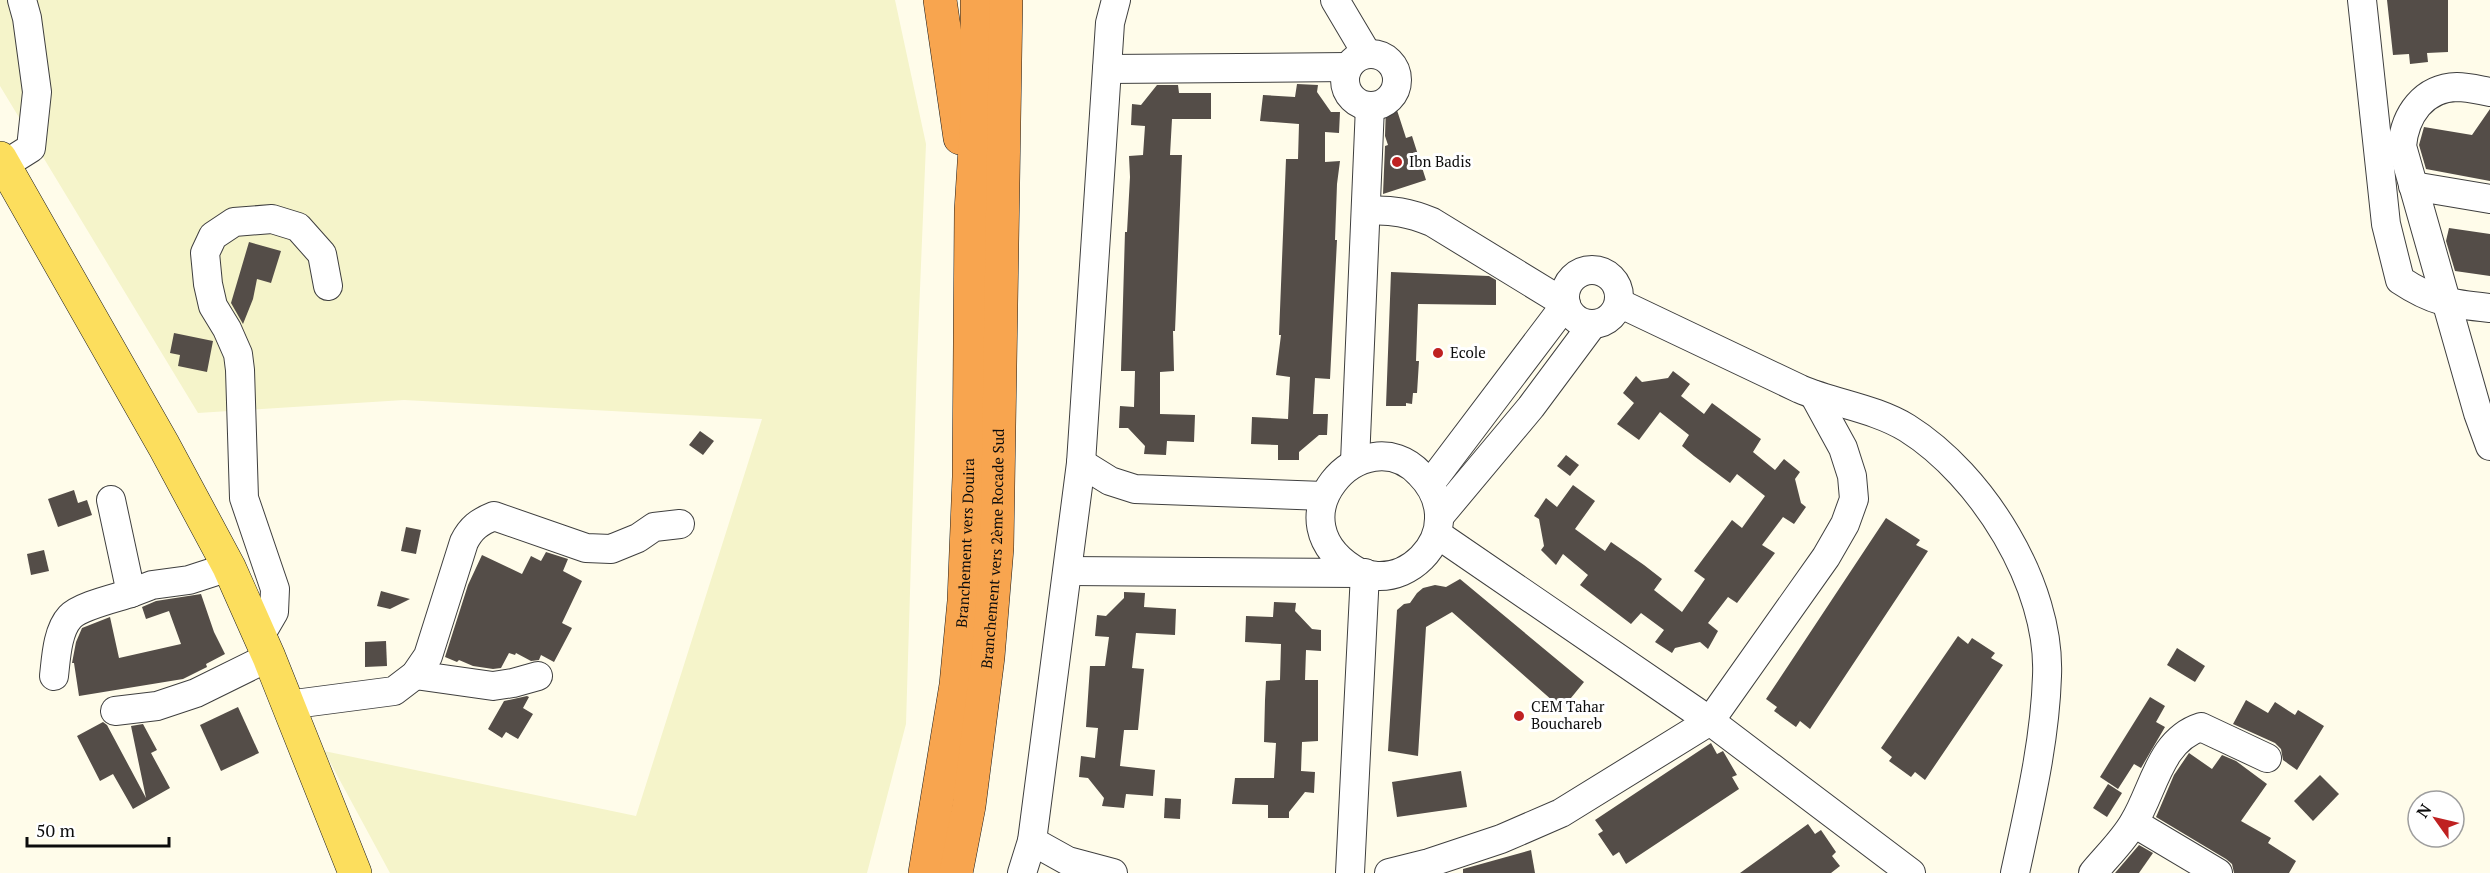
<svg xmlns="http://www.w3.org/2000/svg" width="2490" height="873" font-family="'PT Serif',serif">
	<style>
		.farmland { fill: #f5f4ca }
		.building { fill: #544d48 }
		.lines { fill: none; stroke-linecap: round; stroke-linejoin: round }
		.minor-casing { stroke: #3f3f3f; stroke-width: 30 }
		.major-casing { stroke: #1d1d1d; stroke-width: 34 }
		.highway-casing { stroke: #1d1d1d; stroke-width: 34 }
		.minor { stroke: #fff; stroke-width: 28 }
		.major { stroke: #fcde5d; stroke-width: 33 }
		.highway { stroke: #f8a54f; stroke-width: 33 }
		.poi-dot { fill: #bf2121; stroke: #fff; stroke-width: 2 }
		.labels { text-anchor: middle; stroke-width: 6; stroke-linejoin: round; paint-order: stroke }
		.poi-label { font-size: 15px; fill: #0c0c0c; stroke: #fff; text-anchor: start }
		.street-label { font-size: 15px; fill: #0c0c0c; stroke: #fff }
	</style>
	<rect width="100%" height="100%" fill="#fffcea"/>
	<path class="farmland" d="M0,0H895L926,144L917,361L906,724L867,873H390L324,751L636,816L762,419L404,400L198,413L0,86Z"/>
	<g class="building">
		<path d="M2387,0H2448V52L2427,53L2428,62L2410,64L2409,54L2393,55Z"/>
		<path d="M1297,84L1318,85L1317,92L1331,112H1340L1339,133L1325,132V162L1340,161L1337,184L1335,240H1337L1330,379L1315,378L1313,414H1328L1327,435H1319L1299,452V460H1278V445L1251,444L1252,417L1288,419L1290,377L1276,375L1281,335H1279L1286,159H1298L1299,124L1260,121L1263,95L1295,97Z"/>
		<path d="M1157,85H1178L1179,93H1211V119H1172L1170,155H1182L1175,331H1173L1174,371L1160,372V414L1195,415L1194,442L1167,441L1166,455L1144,454L1145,446L1128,428H1119L1120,406L1134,407L1135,371H1121L1125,232H1127L1130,177L1129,156L1143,155L1145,126L1131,125L1132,104L1141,105Z"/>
		<path d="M1395,104L1406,138L1412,136L1426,180L1383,194L1385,146L1388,145L1385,136L1386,106Z"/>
		<path d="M2490,109V181L2426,169L2419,145L2424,127L2472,135Z"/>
		<path d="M2449,228L2490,234V276L2455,271L2446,241Z"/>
		<path d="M249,242L281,251L271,283L257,279L253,299L243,324L231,303Z"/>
		<path d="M1391,272L1489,276L1496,280V305L1418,304L1416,361H1419L1417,393H1413L1412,404L1406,403V406H1386Z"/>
		<path d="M174,333L213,341L207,372L178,366L180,355L170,353Z"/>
		<path d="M1673,371L1690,384L1681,396L1704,414L1712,403L1761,439L1753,452L1775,470L1784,459L1800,472L1795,479L1801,503L1806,507L1794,524L1783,517L1762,545L1775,553L1737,603L1728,597L1708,623L1718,631L1708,649L1700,642L1675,648L1672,653L1655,642L1664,630L1641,613L1631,624L1580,585L1588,575L1563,554L1556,565L1541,550L1544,546L1539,519L1534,516L1546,498L1557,507L1573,485L1595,501L1575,529L1605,551L1611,542L1644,565L1662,579L1654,590L1682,612L1705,579L1694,571L1732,520L1742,528L1765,496L1737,474L1730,483L1694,456L1682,446L1689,435L1660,412L1639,440L1617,424L1634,403L1623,393L1636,376L1642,382L1668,378Z"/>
		<path d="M700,431L714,441L703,455L689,445Z"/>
		<path d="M1566,455L1579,465L1570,476L1557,466Z"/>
		<path d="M74,490L78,503L87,500L92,515L58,527L48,499Z"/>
		<path d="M1886,518L1920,540L1916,545L1928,551L1810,729L1800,721L1796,727L1774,711L1777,707L1766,699Z"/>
		<path d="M406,527L421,530L416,554L401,551Z"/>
		<path d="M44,550L49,571L31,575L27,554Z"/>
		<path d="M546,552L568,559L563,571L582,581L562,623L572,628L554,662L541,655L539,660L531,661L516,653L515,655L509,653L501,668L493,669L473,666L459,660L457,662L445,657L468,585L482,555L522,574L531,556L541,561Z"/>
		<path d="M1460,579L1584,682L1562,709L1452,612L1426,627L1418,756L1388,751L1397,610L1404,604L1410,603L1417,593L1423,588L1435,585L1446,587Z"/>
		<path d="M381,591L410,599L390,609L377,606Z"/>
		<path d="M1124,592L1145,593L1144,607L1176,609L1175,635L1136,633L1132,668L1144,669L1138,730H1124L1120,766L1155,770L1153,796L1126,794L1124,808L1102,806L1104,798L1088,778L1079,777L1081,756L1095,758L1098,728L1086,727L1090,666H1105L1109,637L1095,636L1097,615L1106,616L1124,598Z"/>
		<path d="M201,594L214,632L225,654L206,664L207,667L183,679L79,696L74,663H72L76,642L82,628L110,617L119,658L181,644L169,611L146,619L142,607L156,601Z"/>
		<path d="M1274,602L1296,603L1295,611L1312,629L1321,630V651L1306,650L1305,680H1318V741L1302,742L1301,771L1315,772L1314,793L1305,792L1289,812V818H1268V805L1232,804L1235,778H1274L1276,743L1264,742L1265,700L1266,681L1280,680L1281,644L1245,642L1246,616L1273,617Z"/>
		<path d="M1958,636L1968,644L1972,638L1995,653L1991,658L2003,665L1925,780L1915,772L1911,777L1889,761L1892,757L1881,748Z"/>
		<path d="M386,641L387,666L365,667V642Z"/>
		<path d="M2177,648L2205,666L2195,682L2167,665Z"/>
		<path d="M527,696L529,697L523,708L533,714L518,739L506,732L502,738L488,729L504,701Z"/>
		<path d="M2150,697L2165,706L2156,722L2165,727L2141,768L2134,764L2118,789L2100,777Z"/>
		<path d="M2246,700L2268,713L2275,702L2295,715L2298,710L2324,726L2297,770L2283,760L2281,749L2275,743L2233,724Z"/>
		<path d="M238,707L259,753L221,771L200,725Z"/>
		<path d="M103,722L107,725L146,798L131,726L143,724L157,750L151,753L170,788L133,809L113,774L100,781L77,736Z"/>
		<path d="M1711,743L1717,754L1723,751L1737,775L1732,777L1739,789L1626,864L1619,852L1613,856L1598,834L1603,831L1595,820Z"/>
		<path d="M2189,753L2212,769L2222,755L2236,761L2267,784L2241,821L2271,838L2268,843L2296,861L2289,873H2234L2232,864L2226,859L2156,817L2174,775Z"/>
		<path d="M1461,771L1467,807L1397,817L1392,782Z"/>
		<path d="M2320,775L2339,794L2313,821L2294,801Z"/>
		<path d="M2108,784L2122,793L2107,817L2093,808Z"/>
		<path d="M1165,798L1181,799L1180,819L1164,818Z"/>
		<path d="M1808,824L1815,834L1821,830L1836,852L1832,856L1840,866L1831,873H1740Z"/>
		<path d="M2139,845L2153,853L2139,873H2115Z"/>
		<path d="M1531,850L1535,873H1463V869Z"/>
	</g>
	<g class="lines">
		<defs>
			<g id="minor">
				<path d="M1335,0L1367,54"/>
				<path d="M2362,0L2386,224L2400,280C2433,302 2451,304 2490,308"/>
				<circle cx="1371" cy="80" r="26"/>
				<path d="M1107,69L1348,67"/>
				<path d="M2490,92C2479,90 2468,87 2457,87C2423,88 2405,115 2402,146L2478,413L2490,446"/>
				<path d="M4,165L31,148L37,92L27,18L22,0"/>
				<path d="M2413,186L2490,199"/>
				<path d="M1366,211C1391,209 1410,213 1432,222L1566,304L1430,484"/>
				<circle cx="1592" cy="297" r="27"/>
				<path d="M1619,303C1680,332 1740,361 1800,389C1835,404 1874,408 1907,428C1982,475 2051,585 2047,676C2045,742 2029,808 2015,873"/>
				<path d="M1355,462L1370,106"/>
				<path d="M1081,463L1110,481L1135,489L1324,496"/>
				<path d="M111,500L131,593L152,585L189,580L229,567"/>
				<path d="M1439,517L1531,407L1592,325"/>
				<path d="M1437,534L1710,721L1911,873"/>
				<path d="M1068,571L1360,573C1366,574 1372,576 1378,576C1411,577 1441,547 1439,514C1438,498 1432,486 1420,474C1364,414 1265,522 1360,573"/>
				<path d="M260,636L274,612L275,589L244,498L240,370L238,354L227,329L213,306L208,284L205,253L213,236L234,222L272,219L298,227L322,254L328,286"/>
				<path d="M415,675L493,686L513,683L538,676"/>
				<path d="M54,676C56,659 57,631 70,617C80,606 116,598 131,593"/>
				<path d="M287,705L394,691L415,675L428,656L464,542C471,528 479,522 494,516L586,548L611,549L638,538L654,527L680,524"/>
				<path d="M115,711L157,706L196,693L269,657"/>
				<path d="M2134,823L2218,873"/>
				<path d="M1032,841L1068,861L1113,873"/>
				<path d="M1022,873L1032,841L1081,463L1110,23L1116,0"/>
				<path d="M1350,873L1365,573"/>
				<path d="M1389,873L1429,863L1501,839L1561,813L1710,721L1826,557L1845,524L1854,499L1852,476L1843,448L1814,395"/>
				<path d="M2093,873C2106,857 2124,840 2134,822C2154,789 2160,740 2201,727L2267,758"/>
			</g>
			<path id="major" d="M0,158L164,446L229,567L269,657L355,873"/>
			<g id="highway">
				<path d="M940,0L960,138"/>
				<path id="s1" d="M925,873L956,685L964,601L969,477L971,211L977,116V0"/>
				<path id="s2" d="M956,873L969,806L988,657L997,548L1006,0"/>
			</g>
		</defs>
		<use href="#minor" class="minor-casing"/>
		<use href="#major" class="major-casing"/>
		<use href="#highway" class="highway-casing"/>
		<use href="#minor" class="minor"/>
		<use href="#major" class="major"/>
		<use href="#highway" class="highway"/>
	</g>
	<g class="poi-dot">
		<circle cx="1397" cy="162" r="6"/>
		<circle cx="1438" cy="353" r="6"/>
		<circle cx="1519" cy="716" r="6"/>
	</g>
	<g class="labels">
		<g class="poi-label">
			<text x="1409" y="167">Ibn Badis</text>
			<text x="1450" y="358">Ecole</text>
			<text x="1531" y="712">CEM Tahar<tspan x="1531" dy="17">Bouchareb</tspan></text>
		</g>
		<g class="street-label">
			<text dy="5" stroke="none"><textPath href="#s1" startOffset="333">Branchement vers Douira</textPath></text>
			<text dy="5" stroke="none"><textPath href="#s2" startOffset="327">Branchement vers 2ème Rocade Sud</textPath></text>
		</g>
	</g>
	<g transform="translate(2436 819) rotate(304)"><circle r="28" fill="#ffffff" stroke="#9e9e9e" stroke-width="1.5"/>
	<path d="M0-4.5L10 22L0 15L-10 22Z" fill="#bf2121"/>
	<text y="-9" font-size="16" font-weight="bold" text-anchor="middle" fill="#0c0c0c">N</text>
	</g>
	<path d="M27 837v9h142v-9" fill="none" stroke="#0c0c0c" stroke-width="3"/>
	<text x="36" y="837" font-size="18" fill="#0c0c0c" stroke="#ffffff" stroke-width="4.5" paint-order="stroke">50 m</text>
</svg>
